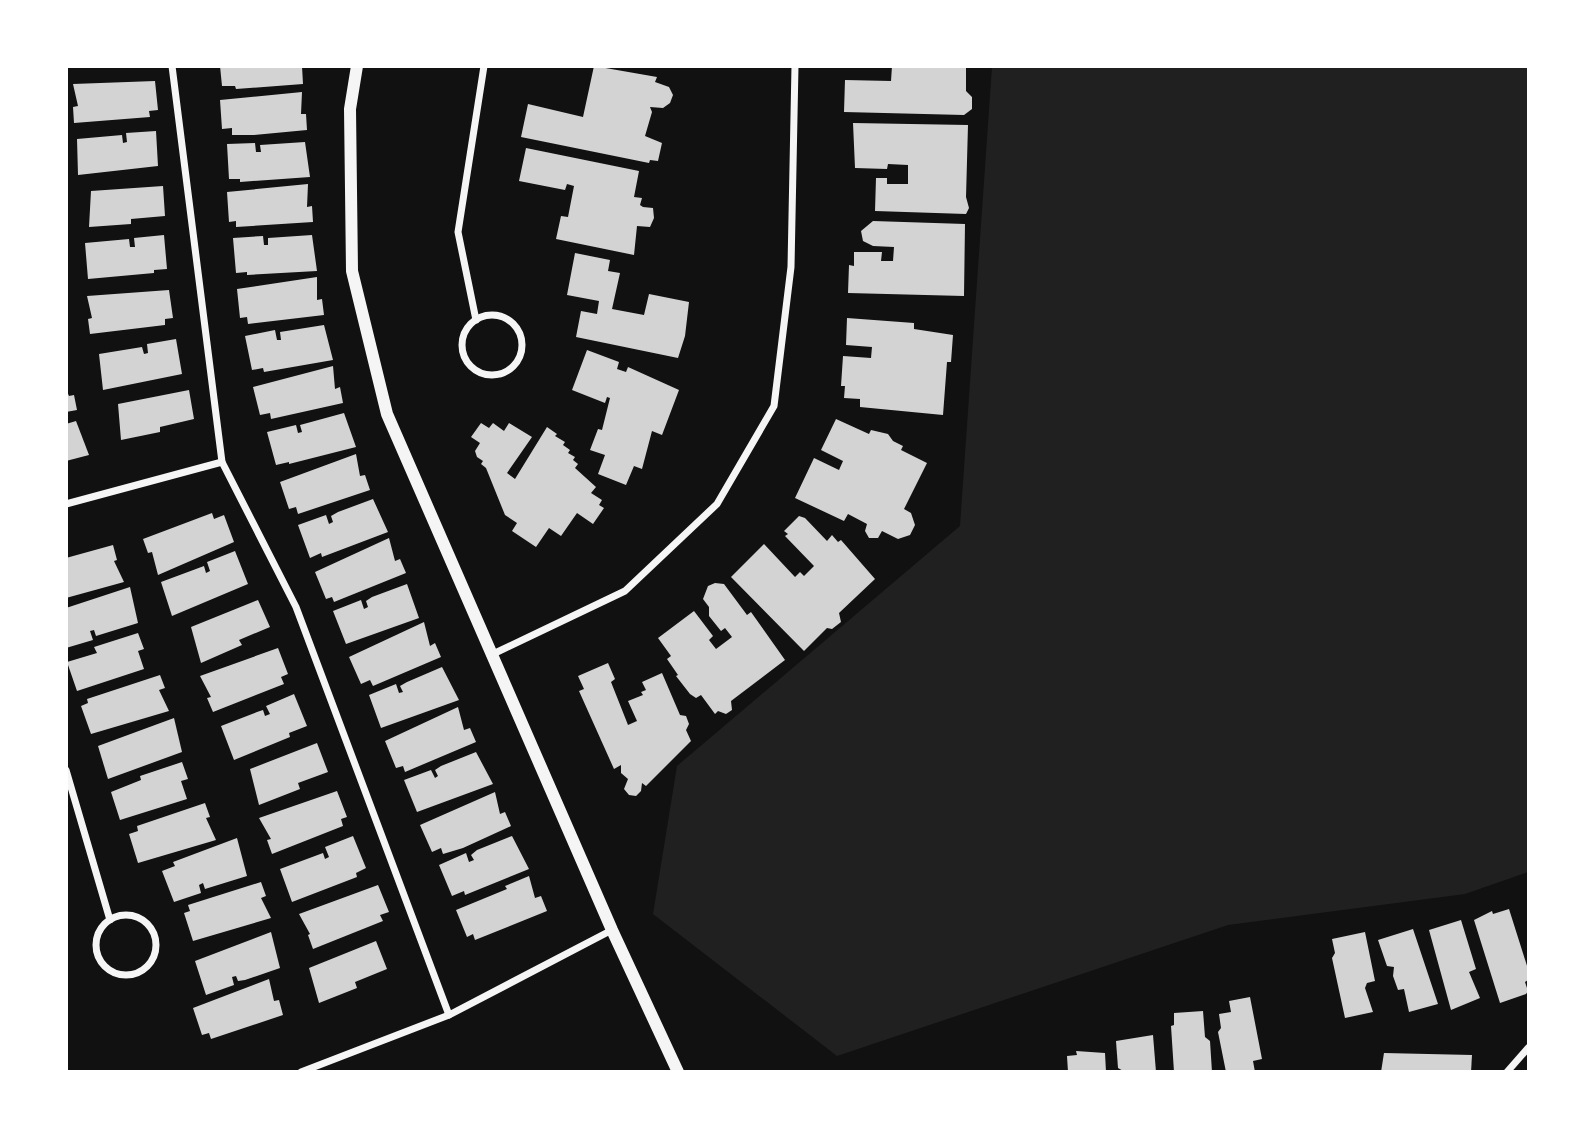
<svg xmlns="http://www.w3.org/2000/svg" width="1595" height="1138" font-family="Montserrat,sans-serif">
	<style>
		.green { fill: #202020 }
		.building { fill: #d3d3d3 }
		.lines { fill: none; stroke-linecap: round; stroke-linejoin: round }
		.minor { stroke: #f5f5f5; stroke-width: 7 }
		.tertiary { stroke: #f5f5f5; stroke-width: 12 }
	</style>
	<rect width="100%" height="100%" fill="#111"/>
	<path class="green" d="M992,67H1528V872L1465,894L1228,925L837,1056L653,914L677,766L960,526Z"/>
	<g class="building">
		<path d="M220,66H302L303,84L236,89L235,86H222Z"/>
		<path d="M594,66L657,77L655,82L669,87L673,95L670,103L663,108L650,107L652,112L645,136L662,143L658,161L650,160L649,163L521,137L528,104L583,117Z"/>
		<path d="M892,66H966V91L972,97V109L964,115L844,112L845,80L891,81Z"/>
		<path d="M155,81L158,110L149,111L150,117L74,123L73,107L78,106L73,84Z"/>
		<path d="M302,92L301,114H306L307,130L254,135H232V128L222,129L220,100Z"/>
		<path d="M853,123L968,125L966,197L969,208L966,214L875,211L876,178H887V184H908V165L888,164L887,169L855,168Z"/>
		<path d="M156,131L158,166L78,175L77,139L122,135L123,143L127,142L126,133Z"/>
		<path d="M305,142L310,177L240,182V179H229L227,144L255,143L256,152H261L260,145Z"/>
		<path d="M526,148L639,171L634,197L642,198L640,205L643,207L653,208L654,218L650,227L637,226L634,255L556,239L561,216L568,217L574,186L567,184L565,190L519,181Z"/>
		<path d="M308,184L307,207L312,206L313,222L236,227V221L229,222L227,192Z"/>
		<path d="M163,186L165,216L131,219V224L89,227L91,191Z"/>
		<path d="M873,221L965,224L964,296L848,293L849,265L854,266V252H882L881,261H893L894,247L873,246L863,241L861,231Z"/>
		<path d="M164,235L167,269L154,270V273L88,279L85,243L129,239L130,247H135L134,238Z"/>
		<path d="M312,235L317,271L247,275V272L236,273L233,238L263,236L264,245H268V238Z"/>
		<path d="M575,253L610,260L608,271L620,273L612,309L644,315L649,294L689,302L685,336L678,358L576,337L581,311L597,314L599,301L567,295Z"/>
		<path d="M317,277V300L322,299L324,315L248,324L247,317L240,318L237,289Z"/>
		<path d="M169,290L173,318L165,319V325L90,334L88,319L92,318L87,296Z"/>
		<path d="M847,318L914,323V329L953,335L951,362H947L943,415L860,407V399L844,398L845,386H841L843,356L871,358L872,347L846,345Z"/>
		<path d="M324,325L333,360L264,372L263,368L252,370L245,336L275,330L277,340H281L280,332Z"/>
		<path d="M176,339L182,374L103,390L99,354L142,347L144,354L148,353L147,344Z"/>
		<path d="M587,350L619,362L617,369L626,372L628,367L679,390L662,435L652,431L642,469L634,466L626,485L598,474L605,455L590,450L598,429L602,430L610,398L607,397L605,403L572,390Z"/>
		<path d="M333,366L335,389L340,387L343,403L271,419L270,413L260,415L253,387Z"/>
		<path d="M66,389L69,396L74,395L77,410L66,412Z"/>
		<path d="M189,390L194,419L160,427V432L121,440L118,404Z"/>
		<path d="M344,413L356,447L289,464V462L276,465L267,432L296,425L298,433L302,432L300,425Z"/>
		<path d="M836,419L869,434L871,430L888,434L893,441L903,446L901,450L927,463L904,509L911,513L915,525L910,535L898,539L882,531L878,538H869L865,531L867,524L848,514L844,521L795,498L814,458L839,470L843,461L821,450Z"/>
		<path d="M76,421L89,455L66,461V424Z"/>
		<path d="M481,423L489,428L493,423L504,431L509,423L532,437L507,473L515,479L547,427L557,434L555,436L565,442L563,445L570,450L568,453L575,457L573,460L578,464L575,468L596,487L591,493L602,500L599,505L604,508L593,524L577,513L561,536L549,528L536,547L512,531L517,523L505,515L486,468L481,464L483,461L477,457L475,451L480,443L471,437Z"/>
		<path d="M356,454L360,476L365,475L370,490L298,514L296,507L289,509L280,482Z"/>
		<path d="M373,499L388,532L322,557L321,553L310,558L298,525L326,515L329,524L333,522L331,516L338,512Z"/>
		<path d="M212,513L214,519L224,515L234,542L158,575L152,552L148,553L143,539Z"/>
		<path d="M799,516L805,518L827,541L832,535L838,542L841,540L875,579L839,613L841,622L832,629L827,628L804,651L731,577L764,544L795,577L800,572L804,576L814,566L785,536L788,534L784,531Z"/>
		<path d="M389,538L395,561L400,559L406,573L334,602L332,597L326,599L315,572Z"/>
		<path d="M113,545L117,560L114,561L124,582L66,598V558Z"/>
		<path d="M235,551L248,584L172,616L161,582L204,566L206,573L210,571L207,562Z"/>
		<path d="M715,583L724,584L747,615L751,612L785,660L731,701L732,710L726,714L718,711L715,714L701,695L696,698L690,694L676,676L678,675L667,659L671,656L658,638L694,611L713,636L709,640L716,649L732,637L725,628L721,631L709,616V607L703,599L708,586Z"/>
		<path d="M407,584L419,618L346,644L333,611L361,600L364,609L368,607L366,601L372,597Z"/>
		<path d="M130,587L138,623L96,636L94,630L90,631L93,640L66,648V608Z"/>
		<path d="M258,600L270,627L239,640L242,645L201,663L191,627Z"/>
		<path d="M424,622L430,646L435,643L441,657L373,686L370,680L361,684L349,657Z"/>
		<path d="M138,633L144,649L138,651L144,669L77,691L67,662L97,653L94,647Z"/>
		<path d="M278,648L288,674L281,677L284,684L213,712L207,698L211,697L200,676Z"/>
		<path d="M608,663L615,679L611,682L628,725L637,721L628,701L643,695L641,692L646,690L642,682L662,673L680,715L686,716L689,724L686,730L691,741L646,786L642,783L641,791L636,796L629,795L624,789L628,779L621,773V765L614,769L579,691L584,689L578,676Z"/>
		<path d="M442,667L459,700L381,728L369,695L396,684L399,693L403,692L400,686L407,682Z"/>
		<path d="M160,675L165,688L159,690L169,711L91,734L81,706L88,703L87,699Z"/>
		<path d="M294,694L307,726L289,733L290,737L234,760L221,726L257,712L263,710L265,716L270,714L266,706Z"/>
		<path d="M458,707L464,730L470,728L476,742L405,772L403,766L396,768L385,741Z"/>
		<path d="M174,718L182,752L108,779L98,746Z"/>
		<path d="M317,743L328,772L298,783L300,789L259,805L250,769Z"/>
		<path d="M476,752L493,784L417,812L404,780L431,770L435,778L438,776L435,770L441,766Z"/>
		<path d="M182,762L188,779L181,781L187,799L120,820L111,792L141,780L140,776Z"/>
		<path d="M337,791L347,817L341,819L343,826L272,854L267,840L271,839L259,818Z"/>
		<path d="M495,792L500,814L505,812L511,826L463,848L443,854L441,848L432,852L420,825Z"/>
		<path d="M205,803L210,817L206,818L216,840L138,863L129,834L138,831L137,826Z"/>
		<path d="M353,836L366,868L356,873L357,877L292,902L280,869L323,853L325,859L329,857L325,847Z"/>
		<path d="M512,836L529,869L465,895L464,891L452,896L439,865L466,853L469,862L474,860L471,855L477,850Z"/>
		<path d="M237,838L247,876L205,889L203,883L199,885L201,893L174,902L162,871L175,866L173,862Z"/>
		<path d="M529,876L535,898L541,896L547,911L475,940L473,934L467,937L456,910L507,889L505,886Z"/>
		<path d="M261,882L266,896L261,898L271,918L193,941L184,913L190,911L188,905Z"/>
		<path d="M378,885L389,912L380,915L383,921L313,949L308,935L310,934L299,914Z"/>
		<path d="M1509,909L1528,969V980L1525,982L1528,991L1526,994L1500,1003L1474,920L1492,911L1493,914Z"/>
		<path d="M1461,920L1476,969L1469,972L1480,998L1451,1010L1429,930Z"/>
		<path d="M1413,929L1438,1004L1409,1012L1404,989L1398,990L1393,976L1394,967L1387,966L1378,940Z"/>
		<path d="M271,932L280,968L245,980L238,981L236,976L232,977L234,985L206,995L195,961Z"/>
		<path d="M1365,932L1375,981L1367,983L1365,988L1373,1012L1345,1018L1332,958L1335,953L1332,939Z"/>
		<path d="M376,941L387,969L355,982L357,988L319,1003L309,968Z"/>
		<path d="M269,979L274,1001L279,1000L283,1015L211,1039L209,1033L202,1035L193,1008Z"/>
		<path d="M1250,997L1262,1059L1253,1061L1255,1072H1226L1218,1032L1221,1028L1219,1014L1231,1012L1229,1001Z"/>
		<path d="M1203,1011L1205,1037L1210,1041L1212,1072H1174L1171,1026L1174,1025V1013Z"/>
		<path d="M1153,1035L1156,1072H1125L1118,1068L1116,1041Z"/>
		<path d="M1076,1051L1105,1053L1106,1072H1068L1067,1056L1077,1055Z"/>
		<path d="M1384,1053L1472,1055L1471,1072H1381Z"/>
	</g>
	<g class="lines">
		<g class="minor">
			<path d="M172,66L222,462L296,607L449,1015"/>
			<circle cx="492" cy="345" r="30"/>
			<path d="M476,320L458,232L484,66"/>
			<path d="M66,504L222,462"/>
			<path d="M493,654L625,591L717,504L774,406L791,267L795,66"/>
			<path d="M66,770L110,920"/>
			<circle cx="126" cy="945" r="30"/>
			<path d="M301,1072L449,1015L612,930"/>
			<path d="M1507,1072L1528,1048"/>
		</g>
		<path class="tertiary" d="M357,66L350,109L352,271L387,414L612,930L678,1072"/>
	</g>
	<rect width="1595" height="1138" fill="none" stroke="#ffffff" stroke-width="136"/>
</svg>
